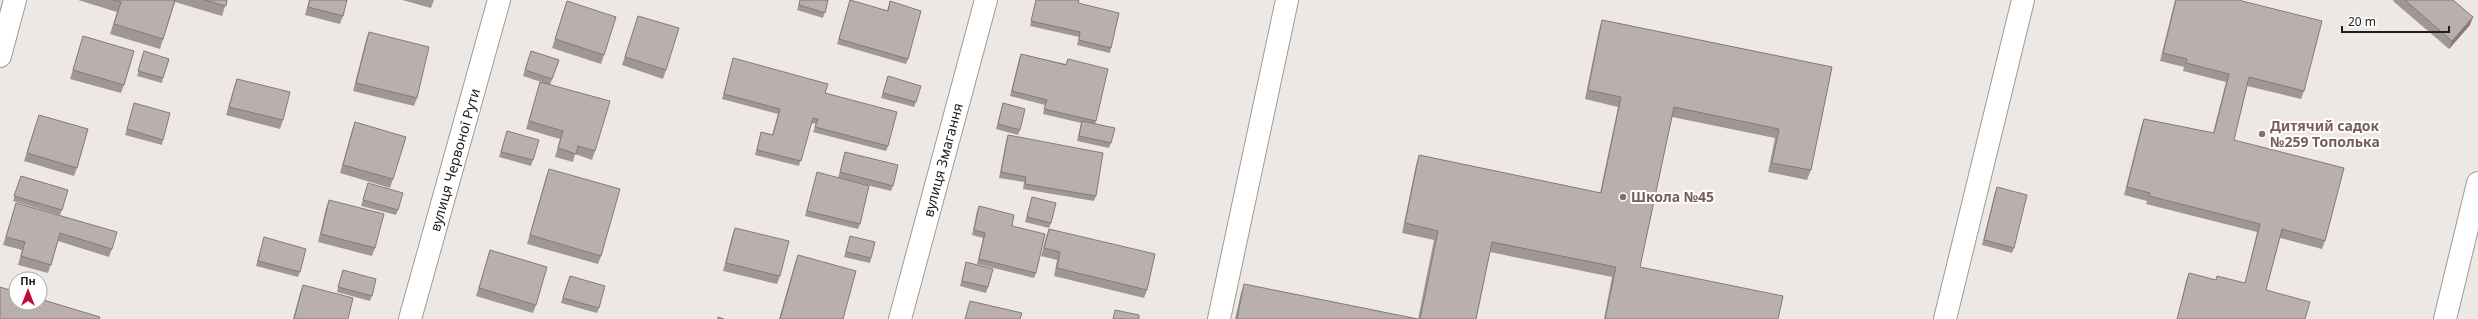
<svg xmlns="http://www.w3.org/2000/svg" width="2478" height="319" font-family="'Noto Sans',sans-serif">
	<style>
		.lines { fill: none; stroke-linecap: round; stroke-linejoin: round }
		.minor-casing { stroke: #9b9b9b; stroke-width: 24 }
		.minor { stroke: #fff; stroke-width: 22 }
		.wall { fill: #a19696 }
		.shaded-wall { fill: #837a7a }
		.building { fill: #bbafae; stroke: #837a7a }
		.education-dot { fill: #8d6e63; stroke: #fff; stroke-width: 1.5 }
		.labels { text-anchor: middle; stroke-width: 4; stroke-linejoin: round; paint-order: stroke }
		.education-label { font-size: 14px; font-weight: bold; fill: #785e54; stroke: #fff; text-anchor: start }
		.street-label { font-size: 14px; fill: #1e1e1e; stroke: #fff }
	</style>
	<rect width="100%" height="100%" fill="#eee8e4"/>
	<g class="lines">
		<defs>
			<g id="minor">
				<path d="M0,56L15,0"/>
				<path d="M410,319L499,0"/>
				<path d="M900,319L986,0"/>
				<path d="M1219,319L1287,0"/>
				<path d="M1945,319L2023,0"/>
				<path d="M2445,319L2478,183"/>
			</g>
		</defs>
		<use href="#minor" class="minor-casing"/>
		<use href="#minor" class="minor"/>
	</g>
	<g class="wall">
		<path d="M78,0H227L222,16L175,2L160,49L110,34L117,12Z"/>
		<path d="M309,0H347L343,16L340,24L305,15Z"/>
		<path d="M402,0H434L431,8Z"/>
		<path d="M800,0H828L823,18L797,10Z"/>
		<path d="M850,0L887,11L890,1L908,59L906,64L837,44Z"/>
		<path d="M1036,0H1079L1078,3L1111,48L1110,53L1077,45L1079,37L1030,26Z"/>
		<path d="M2175,0H2238L2304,91L2301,99L2247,86L2234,140L2325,241L2322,249L2280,238L2266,290L2305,319H2177L2186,281L2189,273L2216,280L2245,283L2257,232L2146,204L2147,201L2124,195L2141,127L2144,119L2213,133L2226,82L2183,71L2184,67L2160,61Z"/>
		<path d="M2394,0H2453L2470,25L2449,49L2393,1Z"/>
		<path d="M567,1L604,55L601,64L552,48Z"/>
		<path d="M638,16L666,70L663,79L622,65Z"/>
		<path d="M1602,20L1832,67L1811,170L1807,180L1768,172L1775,138L1672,117L1640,267L1778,319H1604L1612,277L1490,252L1476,319H1418L1434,240L1402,233L1416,165L1419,155L1600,193L1618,107L1585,99L1599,30Z"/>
		<path d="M369,32L417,98L414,106L353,91L366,40Z"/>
		<path d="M83,36L124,85L121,93L70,79Z"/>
		<path d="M531,51L559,60L550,85L595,151L592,160L575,154L573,162L555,157L560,139L526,129L540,82L550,85L523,76Z"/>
		<path d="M1021,54L1066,64L1068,59L1096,121L1095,124L1111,143L1109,148L1077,141L1081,123L1043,114L1045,105L1010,96L1019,59Z"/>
		<path d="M143,56L163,78L162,83L137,76Z"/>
		<path d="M733,58L825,93L888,146L886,151L813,132L816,124L811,123L799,166L755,155L761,132L772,135L778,114L722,99Z"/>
		<path d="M888,76L916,102L914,107L881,98Z"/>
		<path d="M237,79L283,120L280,129L226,115L234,87Z"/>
		<path d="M134,103L163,140L162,145L125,135Z"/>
		<path d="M1003,103L1020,130L1018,135L996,129Z"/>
		<path d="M39,115L77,168L74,176L24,161Z"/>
		<path d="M355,122L393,179L390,188L340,173L352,130Z"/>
		<path d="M507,131L533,160L531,166L499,157Z"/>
		<path d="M1008,135L1096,196L1094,201L1023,189L1024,182L999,178L1006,141Z"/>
		<path d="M845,152L893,186L891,191L838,178Z"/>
		<path d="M549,169L601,256L598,264L527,244L546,177Z"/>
		<path d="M817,172L860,224L858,229L805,216Z"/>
		<path d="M21,176L62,210L60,215L13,201Z"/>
		<path d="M368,183L398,210L396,215L361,206Z"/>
		<path d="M1997,187L2014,248L2012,253L1982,245L1995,192Z"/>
		<path d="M1032,197L1051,223L1049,228L1025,222Z"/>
		<path d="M329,200L375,248L372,256L318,242L326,208Z"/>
		<path d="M16,203L112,249L109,257L58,241L48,273L18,265L22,250L3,245Z"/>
		<path d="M979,206L1012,226L1036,273L1034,278L977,264L983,238L972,235L977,211Z"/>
		<path d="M735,228L780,276L777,284L723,271L732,236Z"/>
		<path d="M1049,229L1147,290L1144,298L1054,276L1057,260L1041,256L1046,237Z"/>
		<path d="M850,236L871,258L870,263L844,257Z"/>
		<path d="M264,237L300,272L298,277L256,266Z"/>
		<path d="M490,250L536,305L533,313L476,296Z"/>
		<path d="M798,255L843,319H779L795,263Z"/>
		<path d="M966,262L988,287L986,293L960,286Z"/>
		<path d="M343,270L372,296L370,301L337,292Z"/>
		<path d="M568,281L599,308L597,313L561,303Z"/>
		<path d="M1244,284L1418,319H1235L1241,293Z"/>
		<path d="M303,285L348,319H293L300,293Z"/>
	</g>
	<path class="shaded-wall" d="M2473,17L2470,25L2449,49L2452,41Z"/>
	<g class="building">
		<path d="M113,0H175L163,39L114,24L121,2Z"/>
		<path d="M204,0H227L226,6Z"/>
		<path d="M310,0H347L343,16L308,7Z"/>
		<path d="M800,0H828L825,13L799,5Z"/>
		<path d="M850,0L888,11L890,1L921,11L908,59L839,39Z"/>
		<path d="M1036,0H1079L1078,3L1119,13L1111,48L1079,40L1080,32L1031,21Z"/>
		<path d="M2176,0H2238L2322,21L2304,91L2249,77L2234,140L2344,168L2325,241L2282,229L2266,290L2310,302L2305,319H2177L2189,273L2216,280L2217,276L2245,283L2260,224L2149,196L2150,193L2127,187L2144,119L2214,133L2229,74L2186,63L2187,59L2163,53Z"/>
		<path d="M2405,0H2453L2473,17L2452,41Z"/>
		<path d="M567,1L616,17L604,55L555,39Z"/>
		<path d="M638,16L679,28L666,70L625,57Z"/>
		<path d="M1602,20L1832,67L1811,170L1772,163L1779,129L1674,107L1640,267L1783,296L1778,319H1605L1616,267L1492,242L1476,319H1420L1438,231L1405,223L1419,155L1601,193L1621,97L1588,90Z"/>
		<path d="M369,32L429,47L417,98L356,83Z"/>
		<path d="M83,36L134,51L124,85L73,70Z"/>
		<path d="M144,51L169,59L163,78L138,71Z"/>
		<path d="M531,51L559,60L552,79L525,70Z"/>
		<path d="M1021,54L1066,65L1068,59L1108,69L1096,121L1044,109L1047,100L1012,91Z"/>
		<path d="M733,58L828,84L825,93L897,112L888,146L815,127L818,119L813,118L801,161L757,150L761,132L773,135L780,109L724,94Z"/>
		<path d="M888,76L921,86L916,102L883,93Z"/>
		<path d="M237,79L290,92L283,120L229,107Z"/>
		<path d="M540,82L610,101L595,151L578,146L576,154L558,148L563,131L529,121Z"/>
		<path d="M134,103L170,113L163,140L127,129Z"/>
		<path d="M1003,103L1025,109L1020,130L998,124Z"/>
		<path d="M39,115L88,129L77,168L27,153Z"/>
		<path d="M1082,121L1115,128L1111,143L1079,136Z"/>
		<path d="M355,122L406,137L393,179L343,165Z"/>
		<path d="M507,131L539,140L533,160L501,152Z"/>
		<path d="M1008,135L1103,153L1096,196L1025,184L1026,177L1001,172Z"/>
		<path d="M845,152L898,165L893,186L840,172Z"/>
		<path d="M549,169L620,189L601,256L530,235Z"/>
		<path d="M817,172L869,186L860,224L807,211Z"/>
		<path d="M21,176L68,190L62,210L14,196Z"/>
		<path d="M368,183L403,193L398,210L363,200Z"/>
		<path d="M1997,187L2027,195L2014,248L1984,240Z"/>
		<path d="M1032,197L1056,203L1051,223L1027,217Z"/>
		<path d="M329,200L384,214L375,248L321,234Z"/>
		<path d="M16,203L117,232L112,249L60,233L51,265L21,256L25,242L6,237Z"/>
		<path d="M979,206L1014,215L1012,226L1045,234L1036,273L979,259L985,233L974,230Z"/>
		<path d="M735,228L789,241L780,276L726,263Z"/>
		<path d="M1049,229L1155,254L1147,290L1057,268L1060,252L1044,248Z"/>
		<path d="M850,236L875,242L871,258L846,252Z"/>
		<path d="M264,237L306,249L300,272L258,261Z"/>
		<path d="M490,250L547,267L536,305L479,288Z"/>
		<path d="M798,255L856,271L843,319H780Z"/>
		<path d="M966,262L993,269L988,287L962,281Z"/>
		<path d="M343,270L376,279L372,296L338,287Z"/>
		<path d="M570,276L605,286L599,308L563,298Z"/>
		<path d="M1244,284L1418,319H1237Z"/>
		<path d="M303,285L353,298L348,319H294Z"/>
		<path d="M0,287L16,292V303H40V299L100,317L99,319H0Z"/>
		<path d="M970,301L1022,313L1020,319H965Z"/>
		<path d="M1115,310L1139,315V319H1113Z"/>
		<path d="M718,317L724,319H718Z"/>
	</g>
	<g class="education-dot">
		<circle cx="2262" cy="134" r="4"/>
		<circle cx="1623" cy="197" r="4"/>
	</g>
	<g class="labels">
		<g class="education-label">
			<text x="2270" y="131">Дитячий садок<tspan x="2270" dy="16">№259 Тополька</tspan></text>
			<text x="1631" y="202">Школа №45</text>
		</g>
		<g class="street-label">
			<text transform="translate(455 160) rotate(-74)" y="5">вулиця Червоної Рути</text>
			<text transform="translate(943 160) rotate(-75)" y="5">вулиця Змагання</text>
		</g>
	</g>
	<g transform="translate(28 291)"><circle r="19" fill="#ffffff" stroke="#a5a5a5"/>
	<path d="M0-3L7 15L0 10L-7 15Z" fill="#c10a39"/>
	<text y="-6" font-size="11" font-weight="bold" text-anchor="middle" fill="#1e1e1e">Пн</text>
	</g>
	<path d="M2342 26v6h107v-6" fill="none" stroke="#1e1e1e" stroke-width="2"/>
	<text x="2348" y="26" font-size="12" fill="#1e1e1e" stroke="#ffffff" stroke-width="3" paint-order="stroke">20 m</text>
</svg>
